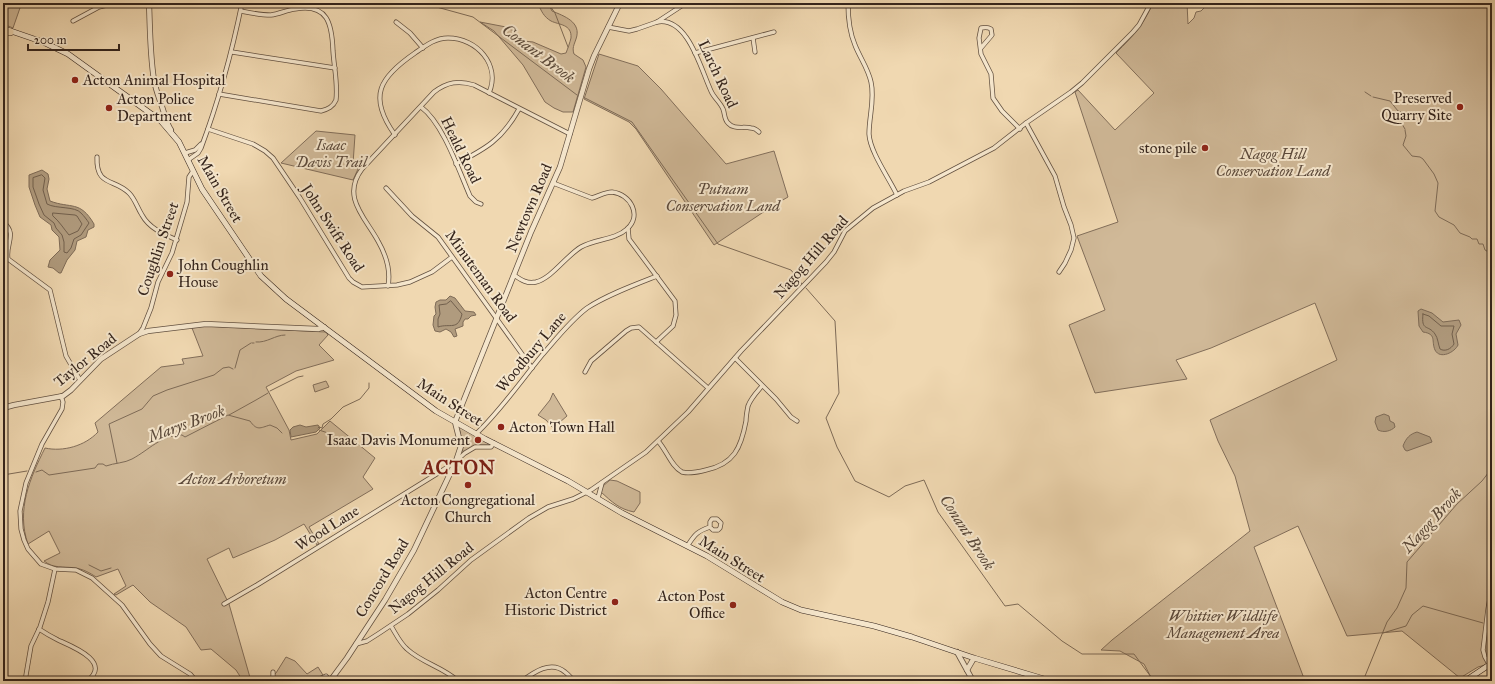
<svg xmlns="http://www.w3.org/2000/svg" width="1495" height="684" font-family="'IM FELL Great Primer',serif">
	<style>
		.green { fill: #d0b998; stroke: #826e5a }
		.water { fill: #b09b7e; stroke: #7e6b57 }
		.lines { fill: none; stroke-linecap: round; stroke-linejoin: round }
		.shore { stroke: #72604d; stroke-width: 1 }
		.stream { stroke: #7e6b57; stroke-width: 1 }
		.minor-casing { stroke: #635141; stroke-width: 5 }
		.tertiary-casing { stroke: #635141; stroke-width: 6 }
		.secondary-casing { stroke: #34241c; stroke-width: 6 }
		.motorway-casing { stroke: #34241c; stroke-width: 8 }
		.minor { stroke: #f5e6cc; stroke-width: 3.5 }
		.tertiary { stroke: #f5e6cc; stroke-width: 4.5 }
		.secondary { stroke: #f5e6cc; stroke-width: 5 }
		.motorway { stroke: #f0d8b1; stroke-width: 7 }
		.poi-dot { fill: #8f2418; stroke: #f5e6cc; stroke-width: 1.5 }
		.labels { text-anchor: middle; stroke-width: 4; stroke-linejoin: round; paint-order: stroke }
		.street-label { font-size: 15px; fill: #34241c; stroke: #f5e6cc }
		.poi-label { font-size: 15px; fill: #34241c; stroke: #f5e6cc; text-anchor: end }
		.park-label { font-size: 15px; font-style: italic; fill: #5b493b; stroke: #f5e6cc }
		.water-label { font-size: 16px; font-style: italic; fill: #594839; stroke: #f5e6cc }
		.district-label { font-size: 19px; font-weight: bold; letter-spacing: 1px; fill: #7a1f14; stroke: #f5e6cc }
	</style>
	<rect width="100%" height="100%" fill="#f0d8b1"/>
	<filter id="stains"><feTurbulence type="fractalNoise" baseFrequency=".005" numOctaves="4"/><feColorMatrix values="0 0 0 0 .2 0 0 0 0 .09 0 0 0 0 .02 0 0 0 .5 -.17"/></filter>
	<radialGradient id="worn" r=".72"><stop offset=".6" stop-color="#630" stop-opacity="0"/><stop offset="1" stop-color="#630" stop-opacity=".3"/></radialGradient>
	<g class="green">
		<path d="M9,3H17L21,5L13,28L3,24V5Z"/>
		<path d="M538,3H548L552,11C564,16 582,22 576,39C574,45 572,48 574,54L583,60L586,67L573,112H563L554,108L545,102L523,65L494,31L480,22L506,27L514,31L524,41L533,42L561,54L566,53C568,48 570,42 571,38C572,24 559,25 551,21C544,17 541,11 538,3Z"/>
		<path d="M1153,3H1187L1188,24L1194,18L1196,12L1201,11L1209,3H1492V663L1478,667L1460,678L1402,631L1347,636L1298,526L1254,547L1305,681H1153L1144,664L1120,651L1101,650L1112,640L1250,531L1235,476L1218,441L1210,420L1337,360L1315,303L1211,348L1176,360L1187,379L1095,393L1069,325L1105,310L1077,236L1118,222L1075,92L1078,90L1115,130L1154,93L1116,53C1134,35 1142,27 1153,3Z"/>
		<path d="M599,54L638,66L661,89L726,164L774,151L788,197L774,205L714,245L636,129L629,122L584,99Z"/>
		<path d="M316,131L355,135L353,164L358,169L353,180L281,163Z"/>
		<path d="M204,326L326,332L328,335L319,345L334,360L296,371L266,387L289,430L291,440L317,434L330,421L375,458L363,477L373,489L309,527L319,544L317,545L304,524L275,540L233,558L229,548L207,559L229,604L251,681H243L236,670L211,649L201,650L186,627L150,602L133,585L116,595L114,594L126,586L118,569L96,577C90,573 83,569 75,568C63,566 54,569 44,561L60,553L49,531L28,544C16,510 30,478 45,448C63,452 85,446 98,432L95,423L161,367L184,364L182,359L203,356L192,328Z"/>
		<path d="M326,381L329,387L315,392L313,385Z"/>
		<path d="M553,393L567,416L553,428L546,420L538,415L550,400Z"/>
		<path d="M456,424L491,443L490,445H476L463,452L460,431Z"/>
		<path d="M610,480L617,481L640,492V503L634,512C619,509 612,502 601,492L603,486Z"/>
		<path d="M286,657L295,661L307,674L318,667L326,680L325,681H267L276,673Z"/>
	</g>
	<g class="water">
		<path d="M42,170L48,174L49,179L47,189L50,201C71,209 80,200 94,224V227L88,230L86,237L77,241L75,250L67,260L61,273H59L53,268L48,267L50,260L60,250L59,237L52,230L51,225L40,217L35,205L29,187V175Z"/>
		<path d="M450,296L455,298L465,311L474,312L476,315L471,316L468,319H465L463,322V326L455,329L457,336L454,337L451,332L446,329L440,332L435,331L433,325L434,316L436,314L435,307L436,302L440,300H446Z"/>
		<path d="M1421,309L1432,313L1443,322L1459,320L1461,325L1456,334L1458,345C1455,352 1440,360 1435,350C1431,341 1437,334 1423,332L1419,326L1418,311Z"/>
		<path d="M1384,414L1389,416L1390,421L1394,423L1395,427C1391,431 1384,433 1378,430L1375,422L1376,417Z"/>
		<path d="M300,425L306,427L318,425L320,428L316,432L291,437L290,430L293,427Z"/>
		<path d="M1417,432L1430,437L1432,442L1407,451L1405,450L1403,446C1406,438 1410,434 1417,432Z"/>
	</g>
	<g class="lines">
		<g class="shore">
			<path d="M42,175L45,178L43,190L47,204C56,209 75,206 81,213C84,216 87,220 89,223L81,235L74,239L71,248L67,253L64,252V242L62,235L56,228L54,223L44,215L39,204L33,187V178Z"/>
			<path d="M53,213L75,215L77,216L82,224L78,231L69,235C64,229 59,221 53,216Z"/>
			<path d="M451,301L462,314C458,331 450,323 438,327V319L440,314L439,305L446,304Z"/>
			<path d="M1423,314L1429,316L1441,326H1454L1452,334L1454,344C1451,349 1445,352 1440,349C1438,344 1438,338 1435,334C1428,324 1421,332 1423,314Z"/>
		</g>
		<g class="stream">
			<path d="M422,3L473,17L577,95"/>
			<path d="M548,3L555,13L568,47"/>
			<path d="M1365,92L1371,96"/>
			<path d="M1373,97L1390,101L1398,111L1401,112L1402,117L1400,121L1405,129"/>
			<path d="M585,98L632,122L718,244L791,270L802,284"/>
			<path d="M1405,130L1406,136L1403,145L1412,156L1420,157L1423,159L1434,174L1438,183L1435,211L1439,217L1454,225L1460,233L1470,237L1472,239H1477L1479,244H1483L1485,250L1492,254"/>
			<path d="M806,288L835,321L839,393L826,418L837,447L855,481L889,497L905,486L924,480L938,512L1005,606L1018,604L1062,641L1082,654H1134L1154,681"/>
			<path d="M256,342C267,343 275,335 285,335"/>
			<path d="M252,343H254"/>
			<path d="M235,368L240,350L251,343"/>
			<path d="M270,391L298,377L303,376"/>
			<path d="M229,415L256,400L268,393"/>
			<path d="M318,428L319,427L322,428L323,424L331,419L343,407L360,399L369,388V383"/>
			<path d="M319,430L328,433V434"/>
			<path d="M117,463L109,424L142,409L153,396L167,390L214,375L223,368L229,367L233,369"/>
			<path d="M36,472L42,470L49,475L95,468L98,464H103L106,466C114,463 125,463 132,459C149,450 161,435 182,435L185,437L228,415L250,421C257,431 260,428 270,425L277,428L282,433"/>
			<path d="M3,475L27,471"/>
			<path d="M89,565L101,571L111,568"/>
			<path d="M1490,624L1492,625"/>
			<path d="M1383,633L1406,626L1412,615L1423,606L1483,623"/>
			<path d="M1363,681L1387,622L1397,608L1406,588L1407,562L1457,504L1482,481L1492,468"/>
		</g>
		<defs>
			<g id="minor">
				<path d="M848,3C848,18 849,31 855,45C860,58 868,68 871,82C875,99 869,116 869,134C870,152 889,178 897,195"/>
				<path d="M73,21L99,7L115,3"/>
				<path d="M396,22L410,33L423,48"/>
				<path d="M657,22C688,16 701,70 711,91C714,98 720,102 723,109C725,114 724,119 728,123C734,130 743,126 751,128C754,128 757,130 759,132"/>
				<path d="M608,27L629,31L637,29L657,22L686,3"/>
				<path d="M753,38L755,52"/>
				<path d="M981,48L992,35L991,29C988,27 985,27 981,28L979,38L981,54L991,74L993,98L1002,111L1020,129"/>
				<path d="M232,52L335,68"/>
				<path d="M695,53L774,32"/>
				<path d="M219,94L321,111C328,109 333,107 336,100C338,84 334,67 333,51C332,24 328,3 295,9C287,10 279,14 271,15C260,15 251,13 241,11"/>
				<path d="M421,107C443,123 459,171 470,196L476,202L481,204"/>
				<path d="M1026,123L1055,176L1064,207L1071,225L1074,238L1071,250L1065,263L1059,272"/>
				<path d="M208,129L253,144L265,151L273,158L300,198L349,278L353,282L362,287L397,285L410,282L432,272L452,257"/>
				<path d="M395,135C367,96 380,77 415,53C425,46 435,38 448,38C477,38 501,65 489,93"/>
				<path d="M185,153L195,150L201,144"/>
				<path d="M97,157C96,187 114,178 129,193C135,199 137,207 142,215C149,228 163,234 177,240"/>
				<path d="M188,160L198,153L201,148C219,100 232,52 242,3"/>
				<path d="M456,164C485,149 502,140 519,109"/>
				<path d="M386,188L412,216L438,237L532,368"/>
				<path d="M3,222C18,234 5,244 8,259L50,290L66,356L80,380"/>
				<path d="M628,228L629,239L675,301L676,315L673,326L656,342"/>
				<path d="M514,275C521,280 527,284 536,282C552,278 566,256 581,247C595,239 615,240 627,229C642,216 631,194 612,192C605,192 599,196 592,198L553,183"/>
				<path d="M388,286C391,270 386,255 378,241C365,217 341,197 362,169L434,92C447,82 459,80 474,85L570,134"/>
				<path d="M139,334L143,328L151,308L158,282L172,253L187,202L189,177L193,171"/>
				<path d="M735,358L776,399L791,417L797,421"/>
				<path d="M585,372L591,361L626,331L631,328L639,327L708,388"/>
				<path d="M61,396L63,402L62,409L42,444L26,483L20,511L21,529L24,540L28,549L41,564L55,569L76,570L92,578L122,605L150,644L161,656L190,674L196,681"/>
				<path d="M476,434C501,410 521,381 543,354C557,338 570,321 587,308C607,295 634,285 657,276"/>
				<path d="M658,441C667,451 671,466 682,472C690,474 698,472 706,470C734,464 741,448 746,421C746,416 747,411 748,406C751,398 757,392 762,386"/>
				<path d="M598,498L602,483"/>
				<path d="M688,545C695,534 698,531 710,527V522L712,519H717L721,523L720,528L718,530H713L710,527"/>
				<path d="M224,604L257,585L443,470L456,461L465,453L475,447H491L494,443"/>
				<path d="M391,626C396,634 400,643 407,649C422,663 443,667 458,681"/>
				<path d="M39,629C45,633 52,637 58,640C71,646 113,662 87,681"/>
				<path d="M356,644L367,641L378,634L408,614L438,590L471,560L529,518L548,507L573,499L591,490L646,452L688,412L741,351L826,262L834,252L845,231L873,208L904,191L929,182L994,148L1026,123L1071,92L1082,83L1133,32L1139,25L1151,3"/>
				<path d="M1489,664L1485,657L1483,650L1488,609L1492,587"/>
				<path d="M273,672V681"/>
				<path d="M25,681L31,646L40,627L48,602L55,569"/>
				<path d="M315,681L326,676L330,681"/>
				<path d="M522,681C534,672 551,660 565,672C568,674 571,678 574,681"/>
			</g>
			<g id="tertiary">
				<path d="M149,3C150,29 150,55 154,80C156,92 161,102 164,113C166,119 167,124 171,130"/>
				<path d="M3,408L14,405L63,396L71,390L101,359L139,334L148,331L206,324L318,329L324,327"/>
				<path d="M957,652L973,681"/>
				<path d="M967,670L974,658"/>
				<path d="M330,681L347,658L385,600L414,550L456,461L461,446L455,422L531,232L560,167L589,69L594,56L620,3"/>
			</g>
			<g id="secondary">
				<path d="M8,30L43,42L68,54L161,121L179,142L202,189L261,276L286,299L436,411L485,439L568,481L622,513L707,556L782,602L801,610L874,626L912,637L974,658L1051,681"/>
				<path d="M1465,681L1492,663"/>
			</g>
			<path id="motorway" d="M3,32H10"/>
		</defs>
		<use href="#minor" class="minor-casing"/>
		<use href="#tertiary" class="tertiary-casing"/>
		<use href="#secondary" class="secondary-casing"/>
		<use href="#motorway" class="motorway-casing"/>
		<use href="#minor" class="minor"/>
		<use href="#tertiary" class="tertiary"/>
		<use href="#secondary" class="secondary"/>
		<use href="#motorway" class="motorway"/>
	</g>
	<g class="poi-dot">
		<circle cx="75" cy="80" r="4"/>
		<circle cx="1460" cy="107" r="4"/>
		<circle cx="109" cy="108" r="4"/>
		<circle cx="1205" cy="148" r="4"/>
		<circle cx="170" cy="274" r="4"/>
		<circle cx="501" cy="427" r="4"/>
		<circle cx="478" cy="440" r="4"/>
		<circle cx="468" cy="485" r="4"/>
		<circle cx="615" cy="602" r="4"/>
		<circle cx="733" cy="605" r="4"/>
	</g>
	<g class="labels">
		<g class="street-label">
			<text transform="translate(718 74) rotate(65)" y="5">Larch Road</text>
			<text transform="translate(461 150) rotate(64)" y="5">Heald Road</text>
			<text transform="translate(220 189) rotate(60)" y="5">Main Street</text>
			<text transform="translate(529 208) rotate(-67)" y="5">Newtown Road</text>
			<text transform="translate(333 228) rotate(57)" y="5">John Swift Road</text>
			<text transform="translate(158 249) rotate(-71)" y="5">Coughlin Street</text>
			<text transform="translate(811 257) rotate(-49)" y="5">Nagog Hill Road</text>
			<text transform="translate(481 276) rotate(54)" y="5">Minuteman Road</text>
			<text transform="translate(531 352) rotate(-50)" y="5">Woodbury Lane</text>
			<text transform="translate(85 360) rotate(-39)" y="5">Taylor Road</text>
			<text transform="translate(450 402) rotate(33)" y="5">Main Street</text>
			<text transform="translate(327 528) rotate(-32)" y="5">Wood Lane</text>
			<text transform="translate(732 559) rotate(32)" y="5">Main Street</text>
			<text transform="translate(382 578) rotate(-59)" y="5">Concord Road</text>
			<text transform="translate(431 578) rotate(-39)" y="5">Nagog Hill Road</text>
		</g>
		<g class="poi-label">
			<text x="83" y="85" text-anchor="start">Acton Animal Hospital</text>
			<text x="1452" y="103">Preserved<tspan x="1452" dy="17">Quarry Site</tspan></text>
			<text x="117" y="104" text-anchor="start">Acton Police<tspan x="117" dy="17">Department</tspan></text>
			<text x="1197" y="153">stone pile</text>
			<text x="178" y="270" text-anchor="start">John Coughlin<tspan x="178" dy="17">House</tspan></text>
			<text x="509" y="432" text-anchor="start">Acton Town Hall</text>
			<text x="470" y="445">Isaac Davis Monument</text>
			<text x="468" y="505" text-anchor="middle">Acton Congregational<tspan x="468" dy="17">Church</tspan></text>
			<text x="607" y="598">Acton Centre<tspan x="607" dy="17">Historic District</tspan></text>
			<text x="725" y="601">Acton Post<tspan x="725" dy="17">Office</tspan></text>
		</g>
		<g class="park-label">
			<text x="331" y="150">Isaac<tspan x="331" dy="17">Davis Trail</tspan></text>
			<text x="1273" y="159">Nagog Hill<tspan x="1273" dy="17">Conservation Land</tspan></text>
			<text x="723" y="194">Putnam<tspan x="723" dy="17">Conservation Land</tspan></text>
			<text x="233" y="484">Acton Arboretum</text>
			<text x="1223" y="621">Whittier Wildlife<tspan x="1223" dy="17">Management Area</tspan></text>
		</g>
		<g class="water-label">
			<text transform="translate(539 53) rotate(37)" y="6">Conant Brook</text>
			<text transform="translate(186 423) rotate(-20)" y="6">Marys Brook</text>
			<text transform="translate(1431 520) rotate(-48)" y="6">Nagog Brook</text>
			<text transform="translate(968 532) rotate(57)" y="6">Conant Brook</text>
		</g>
		<g class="district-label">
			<text x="459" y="474">ACTON</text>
		</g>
	</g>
	<rect width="1495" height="684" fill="none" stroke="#f0d8b1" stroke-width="16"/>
	<rect x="4" y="4" width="1487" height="676" fill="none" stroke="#34241c" stroke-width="2"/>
	<rect x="8" y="8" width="1479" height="668" fill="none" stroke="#34241c"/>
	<path d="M28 44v6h91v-6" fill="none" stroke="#34241c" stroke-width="2"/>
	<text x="34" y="44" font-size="12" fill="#34241c" stroke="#f5e6cc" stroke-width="3" paint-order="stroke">200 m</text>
	<rect width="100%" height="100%" filter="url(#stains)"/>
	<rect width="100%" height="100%" fill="url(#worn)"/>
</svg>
